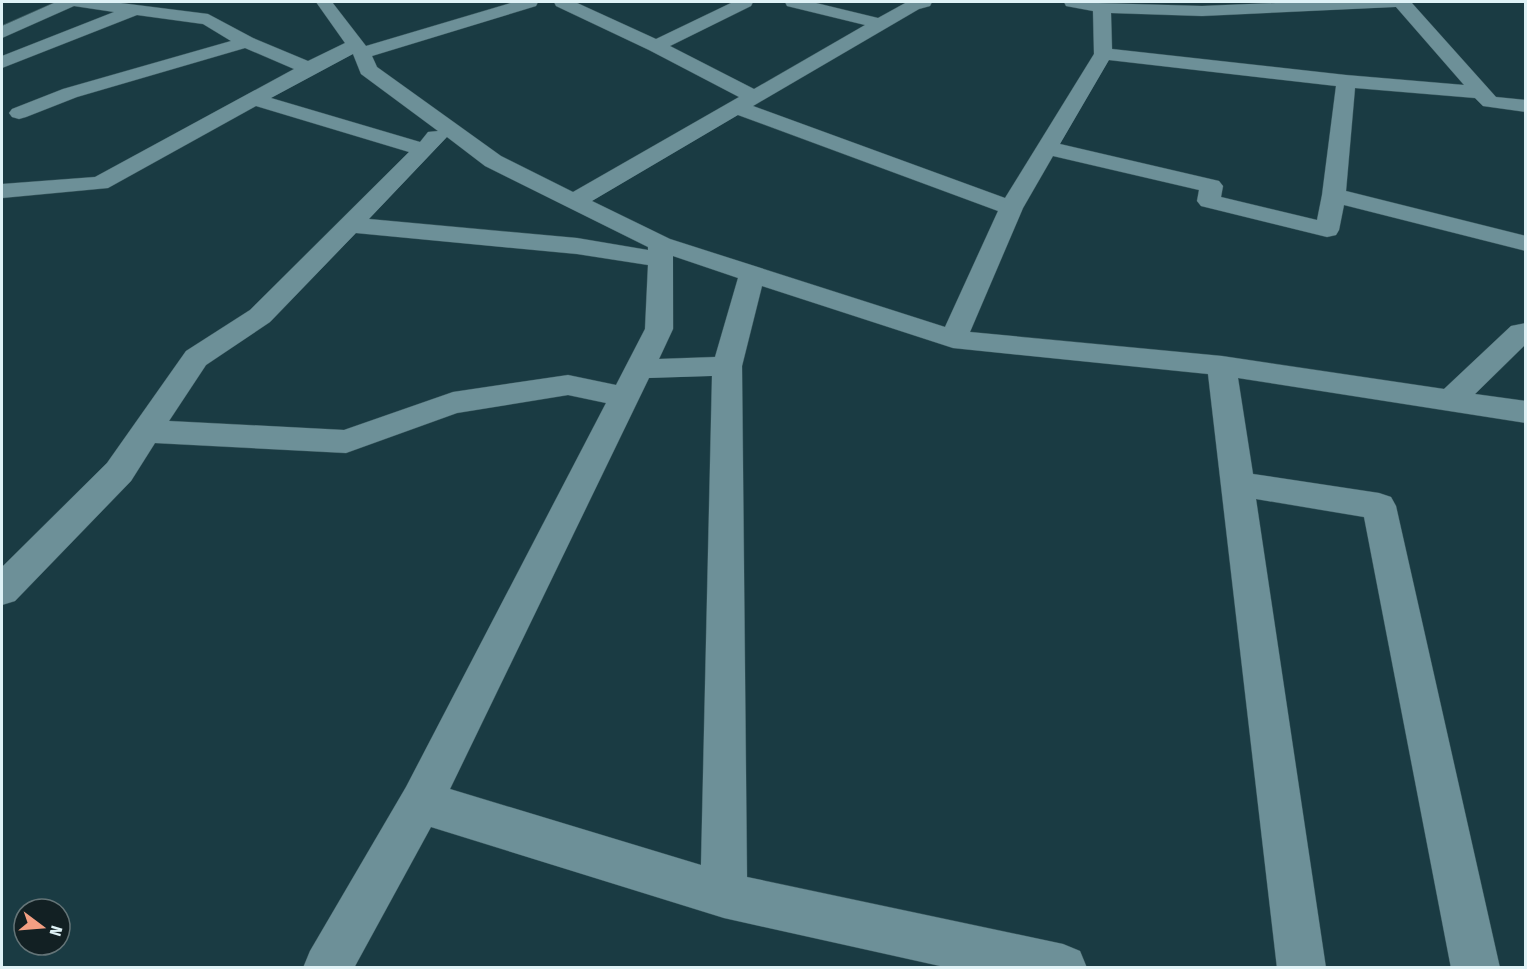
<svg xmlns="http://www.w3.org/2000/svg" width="1527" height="969" font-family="'Fira Sans Condensed',sans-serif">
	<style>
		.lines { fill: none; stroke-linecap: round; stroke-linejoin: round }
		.minor-casing { stroke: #3a585e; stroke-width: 1 }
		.minor { fill: #6d9098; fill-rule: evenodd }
	</style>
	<rect width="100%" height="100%" fill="#1a3b43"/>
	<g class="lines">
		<defs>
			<path id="minor" d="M56,2H113L208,14L253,38L308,61L345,43L316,2H332L366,46L514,2H538L536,6L372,56L377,67L501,156L573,192L739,97L649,50L556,6L554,2H575L656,39L733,2H753L751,6L670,46L754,89L865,25L787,6L785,2H812L878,18L907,2H932L930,6L919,9L753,106L1005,198L1094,54L1093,11L1066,6L1064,2L1202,6L1299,2H1411L1496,97L1526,100V112L1483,106L1475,98L1355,88L1346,191L1526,236V251L1344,205L1339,230L1336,235L1327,237L1201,206L1197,201L1199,190L1053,156L1023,208L970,332L1222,356L1444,389L1511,326L1526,323V344L1475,394L1526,401V423L1238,378L1253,474L1379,493L1391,497L1396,506L1500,968H1451L1364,517L1256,499L1326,968H1277L1208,374L953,348L762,286L742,366L747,877L1063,944L1080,951L1087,968H949L724,918L431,827L354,968H303L310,951L406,787L606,403L568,395L457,413L346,453L155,443L131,481L15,601L2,605V567L107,463L186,351L250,310L409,152L256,106L108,188L2,198V184L95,177L294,69L245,48L77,97L26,117L19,119L12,117L9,113L12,109L63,89L231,41L203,24L137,15L2,68V56L114,12L74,6L2,38V26ZM1396,7L1464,85L1346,75L1112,49L1111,13L1202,16ZM353,54L361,74L438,131L428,132L420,142L271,98ZM1109,60L1336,86L1322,195L1317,220L1221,197L1223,186L1219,181L1060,144ZM738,115L998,211L945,327L670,239L592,201ZM447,137L485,166L648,247V250L577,238L369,219ZM356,233L577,254L648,265L645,329L616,385L568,375L453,392L344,430L169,421L206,365L270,322ZM673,256L738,278L715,357L659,359L673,329ZM712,376L701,865L450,789L649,378Z"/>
		</defs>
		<use href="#minor" class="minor-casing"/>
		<use href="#minor" class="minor"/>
	</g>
	<rect width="1527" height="969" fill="none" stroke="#dff2f6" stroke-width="6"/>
	<g transform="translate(42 927) rotate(106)"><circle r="28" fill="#122023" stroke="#647477" stroke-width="1.5"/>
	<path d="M0-4.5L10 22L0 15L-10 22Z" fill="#f39f83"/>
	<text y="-9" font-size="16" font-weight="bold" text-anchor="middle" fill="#dff2f6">N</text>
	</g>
</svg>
